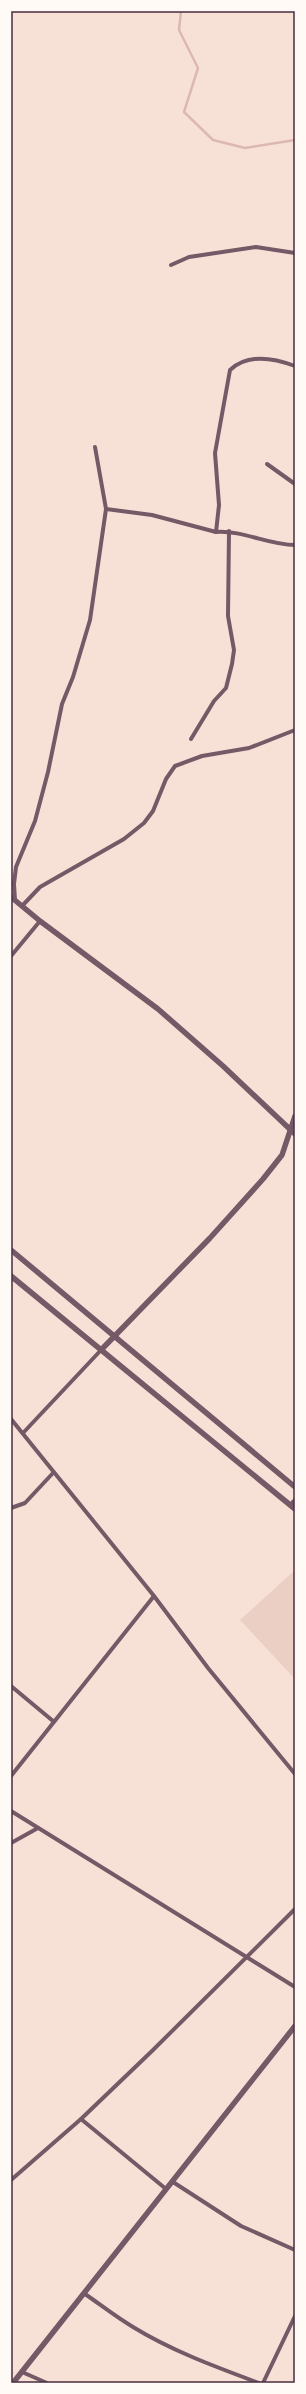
<svg xmlns="http://www.w3.org/2000/svg" width="306" height="2394" font-family="'Exo 2',sans-serif">
	<style>
		.green { fill: #ebcfc5 }
		.lines { fill: none; stroke-linecap: round; stroke-linejoin: round }
		.stream { stroke: #dcb8b0; stroke-width: 2.5 }
		.minor { stroke: #755966; stroke-width: 4 }
		.tertiary { stroke: #755966; stroke-width: 5.5 }
		.neatline { fill: none; stroke: #4a2c40; stroke-width: 1.5 }
	</style>
	<rect width="100%" height="100%" fill="#f7e1d7"/>
	<path class="green" d="M295,1570V1679L240,1620Z"/>
	<g class="lines">
		<path class="stream" d="M181,11L179,30L198,68L184,112L213,140L245,148L295,140"/>
		<g class="minor">
			<path d="M171,265L189,257L256,247L295,253"/>
			<path d="M295,366C274,358 248,353 230,370L215,453L219,505L216,532C243,530 268,545 295,545"/>
			<path d="M267,464L295,484"/>
			<path d="M106,509L152,515L216,532"/>
			<path d="M191,739L214,701L226,688L232,664L234,650L228,616L229,531"/>
			<path d="M15,900L14,884L16,867L35,821L48,772L62,704L73,677L90,620L106,509L95,447"/>
			<path d="M22,906L40,887L124,839L144,823L153,811L166,779L175,766L202,756L249,748L295,730"/>
			<path d="M11,956L40,921"/>
			<path d="M11,1419L154,1596L208,1668L295,1774"/>
			<path d="M23,1433L102,1349"/>
			<path d="M11,1508L25,1503L53,1473"/>
			<path d="M11,1686L53,1721"/>
			<path d="M11,1776L154,1596"/>
			<path d="M11,1811L295,1987"/>
			<path d="M11,1843L38,1828"/>
			<path d="M81,2119L166,2189"/>
			<path d="M11,2180L81,2119L152,2051L295,1909"/>
			<path d="M173,2182L241,2226L295,2250"/>
			<path d="M85,2294C101,2305 116,2317 133,2327C172,2351 216,2367 259,2383"/>
			<path d="M22,2372L47,2383"/>
			<path d="M263,2383L295,2316"/>
		</g>
		<g class="tertiary">
			<path d="M11,897L40,921L158,1009L223,1066L295,1134"/>
			<path d="M11,1250L295,1487"/>
			<path d="M11,1276L295,1509"/>
			<path d="M102,1349L210,1238L263,1179L282,1155L295,1116"/>
			<path d="M291,1505L295,1501"/>
			<path d="M13,2383L295,2026"/>
		</g>
	</g>
	<rect width="306" height="2394" fill="none" stroke="#fffaf5" stroke-width="24"/>
	<rect x="12" y="12" width="282" height="2370" class="neatline"/>
</svg>
